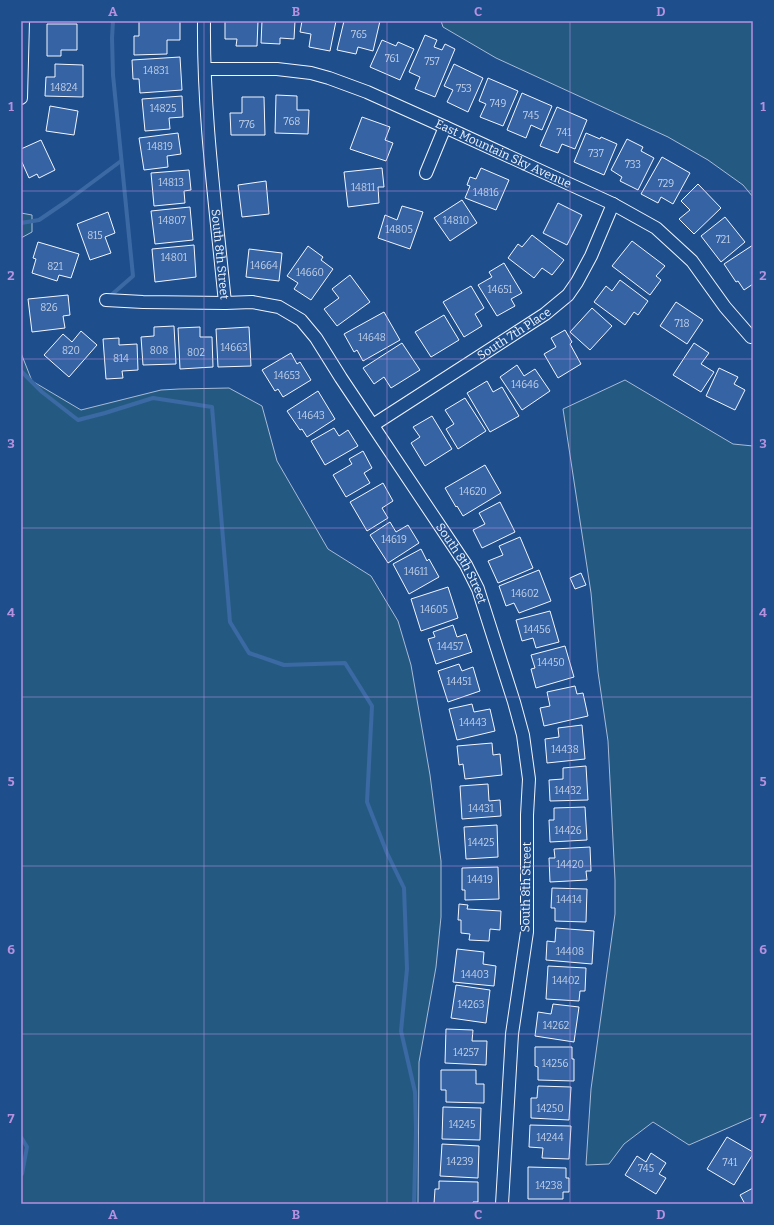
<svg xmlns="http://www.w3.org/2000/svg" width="774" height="1225" font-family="Bitter,serif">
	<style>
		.green { fill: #245a82; stroke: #a8bbd7 }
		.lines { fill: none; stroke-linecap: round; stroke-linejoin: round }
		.stream { stroke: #3b69a3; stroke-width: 4 }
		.building { fill: #3563a3; stroke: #f2f6ff }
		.street-casing { stroke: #f2f6ff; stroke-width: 14 }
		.street { stroke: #1f4e8c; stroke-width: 12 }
		.grid { fill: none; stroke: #b691df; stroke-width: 1; stroke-opacity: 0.55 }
		.labels { text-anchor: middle; stroke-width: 3; stroke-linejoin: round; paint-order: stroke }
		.number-label { font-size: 10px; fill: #c3d1e8 }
		.street-label { font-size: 12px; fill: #f2f6ff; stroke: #1f4e8c }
		.neatline { fill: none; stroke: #b691df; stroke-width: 1.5 }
		.grid-label { font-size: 13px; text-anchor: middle; font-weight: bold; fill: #b691df }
	</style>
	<rect width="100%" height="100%" fill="#1f4e8c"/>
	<g class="green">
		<path d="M441,21H753V197L743,185L708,160L668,137L496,58L443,27Z"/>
		<path d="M21,213L32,215V232L21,238Z"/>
		<path d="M21,353L32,381L81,410L161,390L179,389L229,388L262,406L277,461L328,549L371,576L398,621L411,665L430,775L441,861V917L436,967L419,1062L418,1204H21Z"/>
		<path d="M625,380L733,444L753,446V1117L689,1145L653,1122L624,1144L609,1164L586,1165L591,1089L615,914V880L608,741L598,672L591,593L563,409Z"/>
	</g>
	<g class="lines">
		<g class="stream">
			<path d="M21,223L39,220L67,201L121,161"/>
			<path d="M109,297L133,276L113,75L112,38L113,21"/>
			<path d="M21,371L42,392L78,420L105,413L153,398L212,407L230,622L249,653L284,665L345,663L372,706L367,802L387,853L404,888L407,969L401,1031L415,1092L416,1130L414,1204"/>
			<path d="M21,1137L27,1147L22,1174"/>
		</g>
	</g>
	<g class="building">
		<path d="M139,21H180V40H167V54L134,55V36H139Z"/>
		<path d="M225,21H258L257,46H236L237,39H225Z"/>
		<path d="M262,21H295L294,39L280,38V44L261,43Z"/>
		<path d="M302,21H336L330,51L309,47L311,34L300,32Z"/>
		<path d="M344,21H380L373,51L358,47L356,54L337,50Z"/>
		<path d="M47,24H77V50H61V56H47Z"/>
		<path d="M425,35L437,40L434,47L442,50L445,44L455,49L435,97L415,89L420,77L409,72Z"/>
		<path d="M382,40L396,46L398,42L414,49L400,80L370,67Z"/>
		<path d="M180,57L182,90L140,93L139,79H133L132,60Z"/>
		<path d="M55,64L83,65V97L45,96L46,77H55Z"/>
		<path d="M454,64L483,78L468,112L447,102L453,90L444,86Z"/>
		<path d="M488,78L518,91L503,126L480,117L486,104L479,101Z"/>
		<path d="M522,93L552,106L542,130L531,125L526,138L507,130Z"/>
		<path d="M276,95L297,96V110H309L308,134L275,133Z"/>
		<path d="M182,96L183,117L169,118L170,129L145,131L142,99Z"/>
		<path d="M242,97H264L265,135H231L230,113H242Z"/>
		<path d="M50,106L78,111L74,135L46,131Z"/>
		<path d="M557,107L587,120L575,149L562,144L558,153L540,146Z"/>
		<path d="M362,117L390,127L385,140L393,143L386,161L350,149Z"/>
		<path d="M178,133L181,154L167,156L168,167L144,170L139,138Z"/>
		<path d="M586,133L600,139L601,137L617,144L604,175L574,162Z"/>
		<path d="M627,139L643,147L641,151L654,158L638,190L620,181L622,177L611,170Z"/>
		<path d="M41,140L55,170L39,178L37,174L29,178L21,160V149Z"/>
		<path d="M662,157L690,173L673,204L661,197L658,203L641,194Z"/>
		<path d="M382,168L384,187H378L379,203L348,207L344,172Z"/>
		<path d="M481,168L509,180L496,210L465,198L470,186L467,185L470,177L476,179Z"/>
		<path d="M189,170L191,190L184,191L185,203L154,206L151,173Z"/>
		<path d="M266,181L269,214L242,217L238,185Z"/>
		<path d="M698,184L721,208L694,234L679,219L690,210L681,201Z"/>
		<path d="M462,200L477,223L450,241L434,218Z"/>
		<path d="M558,203L582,215L567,245L543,233Z"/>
		<path d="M402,206L423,212L410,249L378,238L385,215L397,220Z"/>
		<path d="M190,207L193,240L155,244L151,211Z"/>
		<path d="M108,212L115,233L105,237L111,253L90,260L77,224Z"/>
		<path d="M725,217L745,242L721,262L701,236Z"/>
		<path d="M532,235L564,260L552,275L542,268L534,278L508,258L518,244L522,247Z"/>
		<path d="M632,241L665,266L656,276L661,280L650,295L612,266Z"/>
		<path d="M38,242L79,254L71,278L59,275L57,281L32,273L36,259L33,258Z"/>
		<path d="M194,245L196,277L155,282L152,249Z"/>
		<path d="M753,245V284L744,290L738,281L736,282L724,264Z"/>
		<path d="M308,246L323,257L321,260L333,269L311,300L294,289L298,283L287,276Z"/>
		<path d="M249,249L282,253L279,281L246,277Z"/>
		<path d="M504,263L522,293L511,299L515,306L497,316L478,285L492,277L489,272Z"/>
		<path d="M350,275L370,302L337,326L324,309L339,298L332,289Z"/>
		<path d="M620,280L648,301L638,315L634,312L625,325L594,302L606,286L612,291Z"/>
		<path d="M471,286L484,308L475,314L482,326L464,337L443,302Z"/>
		<path d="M68,295L70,315L63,316L65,328L32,332L28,299Z"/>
		<path d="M676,302L703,320L687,344L660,326Z"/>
		<path d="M592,308L612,326L590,350L570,332Z"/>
		<path d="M384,312L400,340L363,361L357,350L354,352L344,334Z"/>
		<path d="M444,315L459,340L431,357L415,332Z"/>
		<path d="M174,326L176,364L143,365L141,337L154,336V327Z"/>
		<path d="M200,327V337H212L213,367L180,369L178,328Z"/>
		<path d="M249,327L251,366L218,367L216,329Z"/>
		<path d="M565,330L572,342L570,344L581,364L558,378L544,354L556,347L551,338Z"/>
		<path d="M81,331L97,345L69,377L44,355L63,334L72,342Z"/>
		<path d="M119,338V345L137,344L138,370L122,371L123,378L106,379L103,339Z"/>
		<path d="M402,343L420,370L391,388L384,377L374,384L363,368Z"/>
		<path d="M694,343L709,353L701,364L714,372L701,392L673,375Z"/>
		<path d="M291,353L297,364L300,362L311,380L283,397L278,389L275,391L262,370Z"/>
		<path d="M517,365L524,376L535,369L550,391L522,410L500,377Z"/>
		<path d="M719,368L738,377L734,384L745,390L735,410L706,396Z"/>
		<path d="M487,381L493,392L502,387L519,416L490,432L467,393Z"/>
		<path d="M318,391L335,419L307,437L302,429L300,430L287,411Z"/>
		<path d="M465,398L486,431L458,449L446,429L454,424L445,410Z"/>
		<path d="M432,416L452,449L425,466L411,443L420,437L413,427Z"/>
		<path d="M334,428L339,436L348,430L358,446L325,465L311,441Z"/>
		<path d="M363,451L372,468L364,473L370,483L346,497L333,475L352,464L349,459Z"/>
		<path d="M485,465L501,493L463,516L457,506L456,507L445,488Z"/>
		<path d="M383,483L393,501L382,508L388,518L367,531L350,502Z"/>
		<path d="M500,502L515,532L482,548L473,530L485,524L479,513Z"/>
		<path d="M390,522L396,532L408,525L419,543L388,563L370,535Z"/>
		<path d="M520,537L533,568L498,583L488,561L503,555L499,546Z"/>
		<path d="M421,549L427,561L429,559L439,577L409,594L393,564Z"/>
		<path d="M539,570L551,601L519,613L514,603L506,606L499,586Z"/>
		<path d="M581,573L586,585L575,589L570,578Z"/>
		<path d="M448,587L458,618L421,631L411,599Z"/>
		<path d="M550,611L559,642L536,648L533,638L522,641L516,620Z"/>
		<path d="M453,625L457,637L466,634L472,652L436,664L428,639L435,637L433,632Z"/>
		<path d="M565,646L574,677L536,688L531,669L535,668L531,655Z"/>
		<path d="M459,664L462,671L473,667L480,691L448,702L438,671Z"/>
		<path d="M575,686L577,694L583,693L588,716L544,726L540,708L550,706L547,692Z"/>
		<path d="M472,704L474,712L490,709L495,731L457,740L449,709Z"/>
		<path d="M582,725L585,759L547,763L545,739L559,737L558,728Z"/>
		<path d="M492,743L493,755L500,754L502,775L465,779L463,764L459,765L457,746Z"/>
		<path d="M586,766L588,800L550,801L549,780L563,779V768Z"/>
		<path d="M488,784L489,801L500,800L501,816L462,819L460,786Z"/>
		<path d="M585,807L587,840L550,842L549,820H554V808Z"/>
		<path d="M497,825L498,857L466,859L464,827Z"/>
		<path d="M590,847L591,871H586L587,880L550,882L549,858H555L554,849Z"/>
		<path d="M498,867L499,899L465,900V890H462V868Z"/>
		<path d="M552,888L587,889L586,922L555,921V908H551Z"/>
		<path d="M459,904L468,905L467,909L501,911L500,930L490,929L489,941L469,940L470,934L461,933V920H458Z"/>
		<path d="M556,928L594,931L592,964L546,960L547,941L555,942Z"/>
		<path d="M457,949L484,952L483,964L496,966L494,986L453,982Z"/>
		<path d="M548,966L586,968L585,991H580L579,1001L546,999Z"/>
		<path d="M456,985L490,990L486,1023L451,1018Z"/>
		<path d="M553,1004L579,1007L574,1042L535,1036L538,1012L551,1014Z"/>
		<path d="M446,1029L473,1030L472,1041H487L486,1065L445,1063Z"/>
		<path d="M535,1047H572V1059H574V1081L538,1080V1067L535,1066Z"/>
		<path d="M441,1070H476V1084H484V1103L446,1102V1090H441Z"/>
		<path d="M538,1086L571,1087L569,1120L531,1118V1098H537Z"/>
		<path d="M443,1107L481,1108L480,1140L442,1139Z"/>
		<path d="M530,1125L571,1126L569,1159L542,1158L543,1148L529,1147Z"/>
		<path d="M727,1137L753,1152V1154L734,1185L707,1169Z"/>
		<path d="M442,1144L479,1146L478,1178L440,1176Z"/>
		<path d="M651,1153L666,1163L659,1174L666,1178L656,1194L625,1175L637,1156L646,1162Z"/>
		<path d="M528,1167L566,1168V1178H569V1192H563V1199H528Z"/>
		<path d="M439,1181L478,1182V1202H473V1204H434L435,1189H439Z"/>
		<path d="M753,1188V1204H745L740,1195Z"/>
	</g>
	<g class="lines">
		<defs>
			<g id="street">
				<path id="s1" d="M204,21C203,115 216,209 225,303L252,302L279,307L301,320L316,338L341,378L466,565L478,589L514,702L523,735L529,779L527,815V932L512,1034L502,1204"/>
				<path id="s2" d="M205,69H277L311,73L329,78L367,92L445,127L613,204L656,228L692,261L725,307L751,337"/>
				<path d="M21,98L23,21"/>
				<path d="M426,173L445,127"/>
				<path d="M106,300L143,302L225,303"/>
				<path id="s3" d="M373,425L545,314L568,295L577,282L591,256L613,204"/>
			</g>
		</defs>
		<use href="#street" class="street-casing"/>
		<use href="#street" class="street"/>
	</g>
	<path class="grid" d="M204,21V1204M387,21V1204M570,21V1204M21,191H753M21,359H753M21,528H753M21,697H753M21,866H753M21,1034H753"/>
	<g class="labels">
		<g class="number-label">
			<text x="359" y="38">765</text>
			<text x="392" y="62">761</text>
			<text x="432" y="65">757</text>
			<text x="156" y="74">14831</text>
			<text x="64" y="91">14824</text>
			<text x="464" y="92">753</text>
			<text x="498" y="107">749</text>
			<text x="163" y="112">14825</text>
			<text x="531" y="119">745</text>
			<text x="292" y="125">768</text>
			<text x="247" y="128">776</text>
			<text x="564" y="136">741</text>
			<text x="160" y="150">14819</text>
			<text x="596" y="157">737</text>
			<text x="633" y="168">733</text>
			<text x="171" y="186">14813</text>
			<text x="666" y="187">729</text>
			<text x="363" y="191">14811</text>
			<text x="486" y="196">14816</text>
			<text x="172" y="224">14807</text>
			<text x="456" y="224">14810</text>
			<text x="399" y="233">14805</text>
			<text x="95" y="239">815</text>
			<text x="723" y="243">721</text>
			<text x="174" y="261">14801</text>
			<text x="264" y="269">14664</text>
			<text x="55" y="270">821</text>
			<text x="310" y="276">14660</text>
			<text x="500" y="293">14651</text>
			<text x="49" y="311">826</text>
			<text x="682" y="327">718</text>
			<text x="372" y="341">14648</text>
			<text x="234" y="351">14663</text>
			<text x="71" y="354">820</text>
			<text x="159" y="354">808</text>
			<text x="196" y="356">802</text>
			<text x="121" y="362">814</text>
			<text x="287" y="379">14653</text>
			<text x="525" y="388">14646</text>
			<text x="311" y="419">14643</text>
			<text x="473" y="495">14620</text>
			<text x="394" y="543">14619</text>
			<text x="416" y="575">14611</text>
			<text x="525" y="597">14602</text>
			<text x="434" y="613">14605</text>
			<text x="537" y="633">14456</text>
			<text x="450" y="650">14457</text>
			<text x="551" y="666">14450</text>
			<text x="459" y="685">14451</text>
			<text x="473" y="726">14443</text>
			<text x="565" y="753">14438</text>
			<text x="568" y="794">14432</text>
			<text x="481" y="812">14431</text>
			<text x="568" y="834">14426</text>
			<text x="481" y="846">14425</text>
			<text x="570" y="868">14420</text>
			<text x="480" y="883">14419</text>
			<text x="569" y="903">14414</text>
			<text x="570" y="955">14408</text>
			<text x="475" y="978">14403</text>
			<text x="566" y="984">14402</text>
			<text x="471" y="1008">14263</text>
			<text x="556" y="1029">14262</text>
			<text x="466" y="1056">14257</text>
			<text x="555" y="1067">14256</text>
			<text x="550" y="1112">14250</text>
			<text x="462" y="1128">14245</text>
			<text x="550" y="1141">14244</text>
			<text x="460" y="1165">14239</text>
			<text x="730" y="1166">741</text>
			<text x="646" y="1172">745</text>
			<text x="549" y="1189">14238</text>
		</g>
		<g class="street-label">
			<text dy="4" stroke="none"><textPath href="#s2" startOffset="315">East Mountain Sky Avenue</textPath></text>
			<text dy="4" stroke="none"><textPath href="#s1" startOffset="234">South 8th Street</textPath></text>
			<text dy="4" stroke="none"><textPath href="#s3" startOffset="168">South 7th Place</textPath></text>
			<text dy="4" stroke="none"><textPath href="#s1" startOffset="655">South 8th Street</textPath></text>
			<text transform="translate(526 887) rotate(-89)" y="4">South 8th Street</text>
		</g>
	</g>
	<rect width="774" height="1225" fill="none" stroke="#1f4e8c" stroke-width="44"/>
	<rect x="22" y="22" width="730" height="1181" class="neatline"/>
	<g class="grid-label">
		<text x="113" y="16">A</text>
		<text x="296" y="16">B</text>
		<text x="478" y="16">C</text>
		<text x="661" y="16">D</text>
		<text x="11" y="111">1</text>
		<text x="763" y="111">1</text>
		<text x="11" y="280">2</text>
		<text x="763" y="280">2</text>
		<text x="11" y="448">3</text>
		<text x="763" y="448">3</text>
		<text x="11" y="617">4</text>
		<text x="763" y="617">4</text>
		<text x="11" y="786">5</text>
		<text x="763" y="786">5</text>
		<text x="11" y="954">6</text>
		<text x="763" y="954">6</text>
		<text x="11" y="1123">7</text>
		<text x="763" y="1123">7</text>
		<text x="113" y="1219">A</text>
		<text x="296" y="1219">B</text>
		<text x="478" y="1219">C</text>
		<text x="661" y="1219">D</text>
	</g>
</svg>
